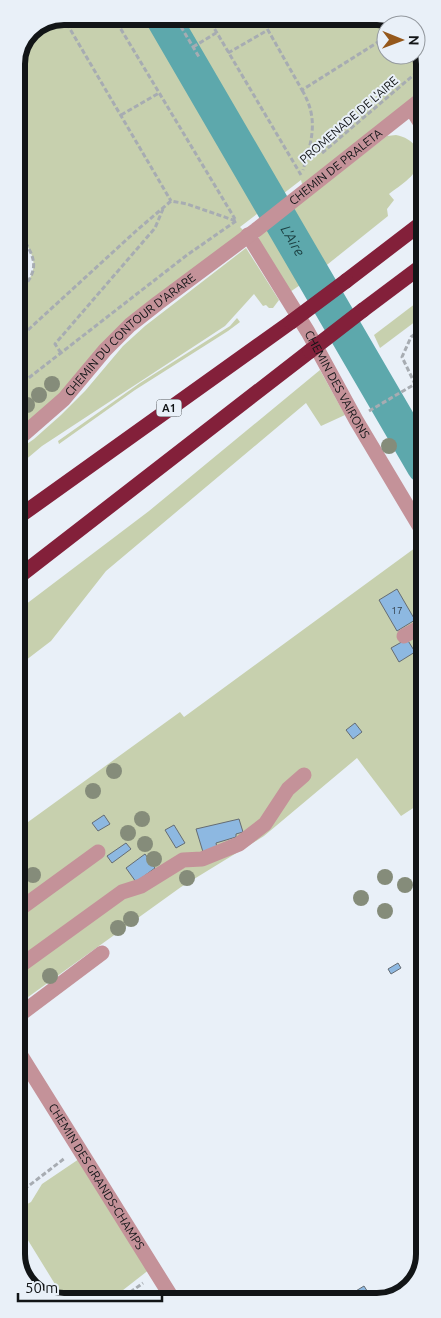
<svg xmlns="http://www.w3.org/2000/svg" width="441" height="1318" font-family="Ubuntu,sans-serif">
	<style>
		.green { fill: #c7d0ae }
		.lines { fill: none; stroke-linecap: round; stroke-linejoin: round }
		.river { stroke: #5da8ac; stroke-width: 35 }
		.building { fill: #8db8e1; stroke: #656c73 }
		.path { stroke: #a7acb2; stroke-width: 3; stroke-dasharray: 5 2.5; stroke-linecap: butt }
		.minor { stroke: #c49299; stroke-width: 15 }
		.highway { stroke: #83203a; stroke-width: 15 }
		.highway-bridge { stroke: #83203a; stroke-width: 15 }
		.tree { fill: #858c7a }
		.labels { text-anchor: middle; stroke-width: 4; stroke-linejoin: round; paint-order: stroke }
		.number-label { font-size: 10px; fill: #313e4a }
		.shield { fill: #e9f0f8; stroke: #52575a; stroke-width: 1 }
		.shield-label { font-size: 11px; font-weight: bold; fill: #121517 }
		.street-label { font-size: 12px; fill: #121517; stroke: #e9f0f8 }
		.water-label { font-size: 14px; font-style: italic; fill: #1c4042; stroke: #e9f0f8 }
		.rim { fill: none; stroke: #121517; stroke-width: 6 }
	</style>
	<rect width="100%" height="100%" fill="#e9f0f8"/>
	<g class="green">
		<path d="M64,16L383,17L402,25H386V55H416V40L423,52V98L304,192L301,180L240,227L248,235L158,303L17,440V294C43,269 35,256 17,230L16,61L30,30Z"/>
		<path d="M396,135C405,137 411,140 416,147C429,169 403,183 389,194L394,200L387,209L388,216L323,268L290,211L387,136Z"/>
		<path d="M271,226L303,283L290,292L259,240V236Z"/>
		<path d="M246,248L279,300L273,308H269L266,305L263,306L254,294L225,326L42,446L17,467V451L34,439L61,415L85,391L123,346L145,326Z"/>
		<path d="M424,297V315L380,348L374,335Z"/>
		<path d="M237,318L240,322L228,331L135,390L59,444L58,441L140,383L230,326Z"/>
		<path d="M424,341V380C417,368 410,351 424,341Z"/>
		<path d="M320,370L345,415L321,426L306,403L106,571L51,641L17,667V611L149,511Z"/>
		<path d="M419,545L424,553V801L401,816L357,758L264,836L181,887L17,1005V830L180,712L184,717Z"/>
		<path d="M79,1159L150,1269L109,1301L66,1302L18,1224V1209L31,1202L42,1184Z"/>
	</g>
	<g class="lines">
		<path class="river" id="s1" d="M162,16L424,466"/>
	</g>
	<g class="building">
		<path d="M397,589L415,620L397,631L379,600Z"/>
		<path d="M407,639L415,652L399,662L391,648Z"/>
		<path d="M355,723L362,732L353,739L346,730Z"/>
		<path d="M104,815L110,824L98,831L92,823Z"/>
		<path d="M239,819L243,832L236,834V837L216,843L217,848L203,852L196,829Z"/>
		<path d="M174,825L185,843L176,848L165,830Z"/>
		<path d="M126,843L131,849L112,863L107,856Z"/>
		<path d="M145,854L155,868L136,882L126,868Z"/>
		<path d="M398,963L401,968L391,974L388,969Z"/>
		<path d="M364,1286L373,1300H341Z"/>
	</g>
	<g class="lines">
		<g class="path">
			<path d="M113,16L235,219"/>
			<path d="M207,16L301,175"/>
			<path d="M260,16L302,90L386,37"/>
			<path d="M63,17L171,201"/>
			<path d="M177,20L199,57"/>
			<path d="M193,47L216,33"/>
			<path d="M228,53L268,30"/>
			<path d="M302,90C319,119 312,140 303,170"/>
			<path d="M121,115L159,93"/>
			<path d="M322,153L423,67"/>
			<path d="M17,230C35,256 43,269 17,294"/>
			<path d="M17,340L136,231L171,201L187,204L236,221"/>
			<path d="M61,353L55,344L155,228L163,209"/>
			<path d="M17,387L187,255L236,221"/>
			<path d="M369,411L415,384L402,357L411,337L424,327"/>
			<path d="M18,1194L65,1158"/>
			<path d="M118,1301L143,1283"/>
		</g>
		<g class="minor">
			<path d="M411,108L423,127"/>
			<path id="s2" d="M248,235L308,332L356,420L424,534"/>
			<path id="s3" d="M17,440L64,399L105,350L130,325L158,303L256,230L423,98"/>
			<path d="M404,636L424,625"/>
			<path d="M17,911L98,852"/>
			<path d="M17,968L122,892L141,886L183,860L202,859L239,844L265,824L288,789L304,775"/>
			<path d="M18,1016L102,953"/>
			<path id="s4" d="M18,1051L174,1301"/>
		</g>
		<g class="highway">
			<path d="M346,281L423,222"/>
			<path d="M363,310L423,265"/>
			<path d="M17,518L291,322"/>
			<path d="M17,578L310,351"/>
		</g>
		<g class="highway-bridge">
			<path d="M291,322L346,281"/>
			<path d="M310,351L363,310"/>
		</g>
	</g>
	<g class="tree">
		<circle cx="52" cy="384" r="8"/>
		<circle cx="39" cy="395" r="8"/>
		<circle cx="27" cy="405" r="8"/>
		<circle cx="389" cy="446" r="8"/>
		<circle cx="114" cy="771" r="8"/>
		<circle cx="93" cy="791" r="8"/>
		<circle cx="142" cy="819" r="8"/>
		<circle cx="128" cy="833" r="8"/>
		<circle cx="145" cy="844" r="8"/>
		<circle cx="154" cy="859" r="8"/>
		<circle cx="33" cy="875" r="8"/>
		<circle cx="385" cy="877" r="8"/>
		<circle cx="187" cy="878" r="8"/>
		<circle cx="405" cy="885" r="8"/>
		<circle cx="361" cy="898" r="8"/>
		<circle cx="385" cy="911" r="8"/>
		<circle cx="131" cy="919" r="8"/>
		<circle cx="118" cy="928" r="8"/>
		<circle cx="50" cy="976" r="8"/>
	</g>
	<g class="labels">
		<g class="number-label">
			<text x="397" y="614">17</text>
		</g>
		<rect class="shield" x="156.5" y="399.5" width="25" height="17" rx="4"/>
		<g class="shield-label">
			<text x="169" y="412">A1</text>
		</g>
		<g class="street-label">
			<text transform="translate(349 120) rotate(-41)" y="4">PROMENADE DE L'AIRE</text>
			<text dy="4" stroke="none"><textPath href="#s3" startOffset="421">CHEMIN DE PRALETA</textPath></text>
			<text dy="4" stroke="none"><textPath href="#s3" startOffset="155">CHEMIN DU CONTOUR D'ARARE</textPath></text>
			<text dy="4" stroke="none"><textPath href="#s2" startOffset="174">CHEMIN DES VAIRONS</textPath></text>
			<text dy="4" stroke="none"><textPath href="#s4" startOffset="148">CHEMIN DES GRANDS-CHAMPS</textPath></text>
		</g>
		<g class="water-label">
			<text dy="5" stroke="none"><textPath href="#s1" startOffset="260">L'Aire</textPath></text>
		</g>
	</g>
	<path d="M0 0H441V1318H0ZM64 25H377A39 39 0 0 1 416 64V1254A39 39 0 0 1 377 1293H64A39 39 0 0 1 25 1254V64A39 39 0 0 1 64 25Z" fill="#e9f0f8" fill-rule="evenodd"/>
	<path class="rim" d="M64 25H377A39 39 0 0 1 416 64V1254A39 39 0 0 1 377 1293H64A39 39 0 0 1 25 1254V64A39 39 0 0 1 64 25Z"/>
	<g transform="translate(401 40) rotate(91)"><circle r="24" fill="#e9f0f8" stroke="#93989e"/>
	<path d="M0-4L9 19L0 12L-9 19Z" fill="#95581b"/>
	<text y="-8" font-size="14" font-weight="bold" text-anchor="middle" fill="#121517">N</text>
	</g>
	<path d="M18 1293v8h144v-8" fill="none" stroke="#121517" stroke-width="2.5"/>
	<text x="25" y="1293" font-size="15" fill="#121517" stroke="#e9f0f8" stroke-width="4" paint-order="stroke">50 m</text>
</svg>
